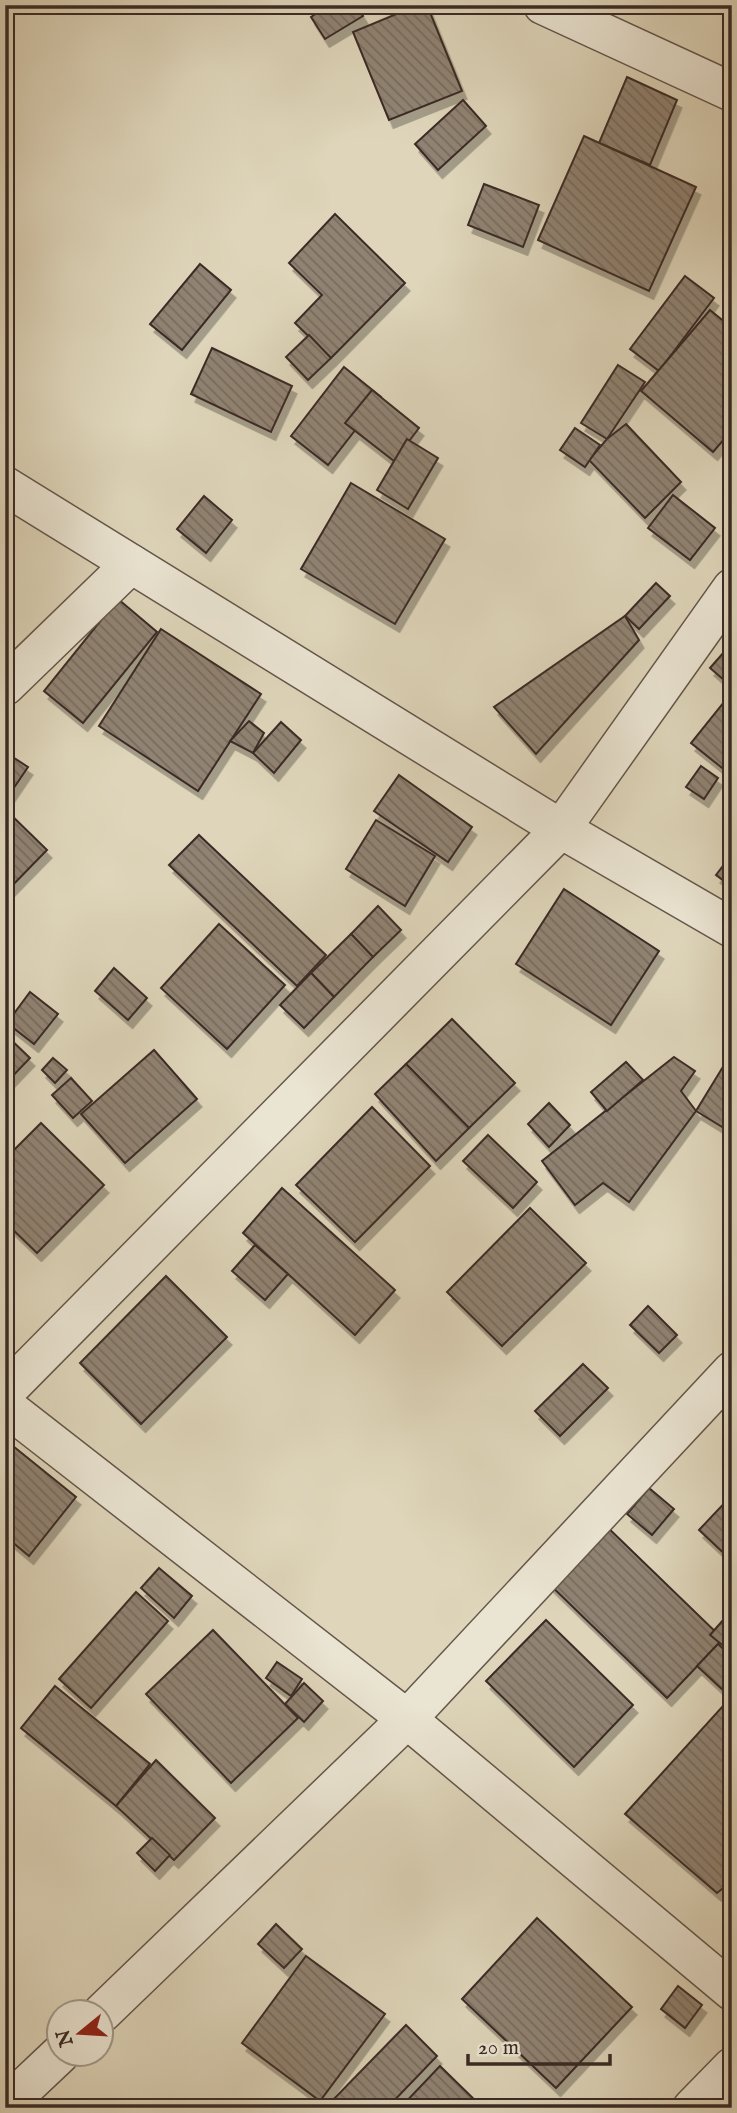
<svg xmlns="http://www.w3.org/2000/svg" width="737" height="2113" font-family="'IM FELL English',serif">
	<style>
		.building { fill: url(#building-back-hatch); stroke: #3b2b26; stroke-width: 2; filter: url(#shadow) }
		.lines { fill: none; stroke-linecap: round; stroke-linejoin: round }
		.street-casing { stroke: #64564b; stroke-width: 41 }
		.street { stroke: #eae4d2; stroke-width: 38 }
	</style>
	<defs>
		<pattern id="building-back-hatch" width="6" height="6" patternUnits="userSpaceOnUse" patternTransform="scale(1.75)"><rect width="6" height="6" fill="#908373"/><path d="M-1 5l2 2M0 0l6 6M5-1l2 2" fill="none" stroke="#776b5e"/></pattern>
		<filter id="shadow"><feDropShadow dx="4.5" dy="8" stdDeviation="0" flood-color="#0004"/></filter>
	</defs>
	<rect width="100%" height="100%" fill="#ded5ba"/>
	<filter id="stains"><feTurbulence type="fractalNoise" baseFrequency=".00286" numOctaves="4"/><feColorMatrix values="0 0 0 0 .2 0 0 0 0 .09 0 0 0 0 .02 0 0 0 .5 -.17"/></filter>
	<radialGradient id="worn" r=".72"><stop offset=".6" stop-color="#630" stop-opacity="0"/><stop offset="1" stop-color="#630" stop-opacity=".3"/></radialGradient>
	<g class="building">
		<path d="M329,5H356L363,16L325,39L311,17Z"/>
		<path d="M418,5H427L462,91L389,120L353,32Z"/>
		<path d="M627,77L677,100L650,165L599,143Z"/>
		<path d="M463,100L486,126L438,170L415,144Z"/>
		<path d="M584,136L696,187L649,291L538,240Z"/>
		<path d="M484,184L539,205L523,247L468,225Z"/>
		<path d="M335,214L405,283L331,358L295,323L322,295L289,263Z"/>
		<path d="M200,264L231,290L182,350L150,324Z"/>
		<path d="M685,276L714,298L659,371L630,349Z"/>
		<path d="M710,310L732,328V430L713,452L641,391Z"/>
		<path d="M309,335L331,358L308,380L286,357Z"/>
		<path d="M212,348L292,386L271,432L191,394Z"/>
		<path d="M618,365L645,382L607,439L581,423Z"/>
		<path d="M344,367L381,397L328,465L291,436Z"/>
		<path d="M372,390L419,428L394,461L345,423Z"/>
		<path d="M626,424L681,482L645,518L589,460L607,439Z"/>
		<path d="M575,428L600,445L585,467L560,450Z"/>
		<path d="M407,439L438,458L408,509L377,490Z"/>
		<path d="M351,483L445,539L395,624L301,569Z"/>
		<path d="M673,495L715,528L690,560L648,528Z"/>
		<path d="M204,496L232,520L206,553L177,529Z"/>
		<path d="M656,583L670,596L639,629L625,616Z"/>
		<path d="M118,599L157,632L83,723L44,691Z"/>
		<path d="M625,616L639,640L536,754L494,707Z"/>
		<path d="M161,629L261,694L198,791L99,726Z"/>
		<path d="M732,643V687L710,668Z"/>
		<path d="M732,692V776L691,743Z"/>
		<path d="M249,721L264,733L253,753L230,741Z"/>
		<path d="M281,722L301,740L274,773L253,753Z"/>
		<path d="M5,752L28,767L9,795L5,793Z"/>
		<path d="M701,766L718,778L704,799L686,787Z"/>
		<path d="M399,775L472,827L448,862L374,811Z"/>
		<path d="M5,809L47,850L5,893Z"/>
		<path d="M376,820L435,856L405,906L346,869Z"/>
		<path d="M199,835L326,955L297,986L169,865Z"/>
		<path d="M732,854V887L716,875Z"/>
		<path d="M564,889L659,951L611,1025L516,964Z"/>
		<path d="M378,906L401,930L373,957L351,934Z"/>
		<path d="M219,924L285,985L227,1049L161,988Z"/>
		<path d="M351,934L373,957L334,997L311,973Z"/>
		<path d="M114,968L147,998L128,1020L95,991Z"/>
		<path d="M311,973L334,997L304,1028L280,1005Z"/>
		<path d="M30,992L58,1014L34,1044L7,1023Z"/>
		<path d="M452,1019L515,1083L469,1128L406,1064Z"/>
		<path d="M5,1034L30,1058L5,1084Z"/>
		<path d="M154,1050L197,1099L125,1163L81,1114Z"/>
		<path d="M732,1052V1133L696,1111Z"/>
		<path d="M674,1057L695,1071L681,1091L696,1111L629,1202L603,1183L575,1205L542,1161Z"/>
		<path d="M53,1058L67,1070L55,1083L42,1070Z"/>
		<path d="M626,1062L643,1080L607,1111L591,1092Z"/>
		<path d="M406,1064L469,1128L436,1161L375,1094Z"/>
		<path d="M71,1078L92,1101L73,1118L52,1095Z"/>
		<path d="M549,1103L570,1125L549,1147L528,1124Z"/>
		<path d="M372,1107L430,1166L355,1242L296,1185Z"/>
		<path d="M41,1123L104,1185L37,1253L5,1222V1159Z"/>
		<path d="M488,1135L537,1182L513,1208L463,1161Z"/>
		<path d="M282,1188L395,1290L355,1335L243,1233Z"/>
		<path d="M530,1208L586,1263L502,1346L447,1292Z"/>
		<path d="M255,1245L288,1274L265,1300L232,1271Z"/>
		<path d="M166,1276L227,1337L141,1424L80,1363Z"/>
		<path d="M648,1306L677,1335L659,1353L630,1325Z"/>
		<path d="M583,1364L608,1388L560,1436L535,1411Z"/>
		<path d="M8,1442L76,1497L29,1556L5,1536V1445Z"/>
		<path d="M649,1488L674,1509L652,1535L627,1514Z"/>
		<path d="M732,1495V1561L699,1530Z"/>
		<path d="M601,1521L723,1639L667,1698L545,1580Z"/>
		<path d="M159,1568L192,1596L174,1618L141,1588Z"/>
		<path d="M136,1592L168,1621L91,1708L59,1679Z"/>
		<path d="M732,1610V1653L710,1635Z"/>
		<path d="M546,1620L633,1705L574,1767L486,1681Z"/>
		<path d="M213,1630L298,1718L231,1783L146,1694Z"/>
		<path d="M718,1644L732,1657V1685L725,1692L697,1666Z"/>
		<path d="M277,1662L302,1679L291,1696L266,1678Z"/>
		<path d="M304,1683L323,1701L304,1722L285,1704Z"/>
		<path d="M55,1686L150,1764L116,1806L21,1728Z"/>
		<path d="M722,1707L732,1715V1881L717,1893L625,1814Z"/>
		<path d="M156,1760L215,1818L174,1860L116,1806Z"/>
		<path d="M152,1838L170,1855L155,1871L137,1853Z"/>
		<path d="M537,1918L632,2007L556,2088L462,1999Z"/>
		<path d="M276,1924L302,1949L284,1968L258,1944Z"/>
		<path d="M306,1956L385,2014L320,2101L242,2043Z"/>
		<path d="M678,1986L702,2005L685,2028L661,2009Z"/>
		<path d="M406,2025L437,2056L387,2108H325Z"/>
		<path d="M440,2066L483,2108H400Z"/>
	</g>
	<g class="lines">
		<defs>
			<g id="street">
				<path d="M543,5L732,92"/>
				<path d="M5,486L561,829L732,928"/>
				<path d="M5,686L131,564"/>
				<path d="M5,1392L561,829L732,588"/>
				<path d="M5,1406L407,1719L732,1991"/>
				<path d="M102,2013L407,1719L732,1371"/>
				<path d="M5,2106L60,2054"/>
				<path d="M692,2108L732,2067"/>
			</g>
		</defs>
		<use href="#street" class="street-casing"/>
		<use href="#street" class="street"/>
	</g>
	<rect width="737" height="2113" fill="none" stroke="#ded5ba" stroke-width="28"/>
	<rect x="7" y="7" width="723" height="2099" fill="none" stroke="#3b2b26" stroke-width="3.5"/>
	<rect x="14" y="14" width="709" height="2085" fill="none" stroke="#3b2b26" stroke-width="2"/>
	<g transform="translate(80 2033) rotate(252)"><circle r="33" fill="#eae4d2" stroke="#a49a8d" stroke-width="2"/>
	<path d="M0-5L12 26L0 18L-12 26Z" fill="#8f2418"/>
	<text y="-10" font-size="19" font-weight="bold" text-anchor="middle" fill="#3b2b26">N</text>
	</g>
	<path d="M468 2054v10h142v-10" fill="none" stroke="#3b2b26" stroke-width="3.5"/>
	<text x="478" y="2054" font-size="21" fill="#3b2b26" stroke="#eae4d2" stroke-width="5" paint-order="stroke">20 m</text>
	<rect width="100%" height="100%" filter="url(#stains)"/>
	<rect width="100%" height="100%" fill="url(#worn)"/>
</svg>
